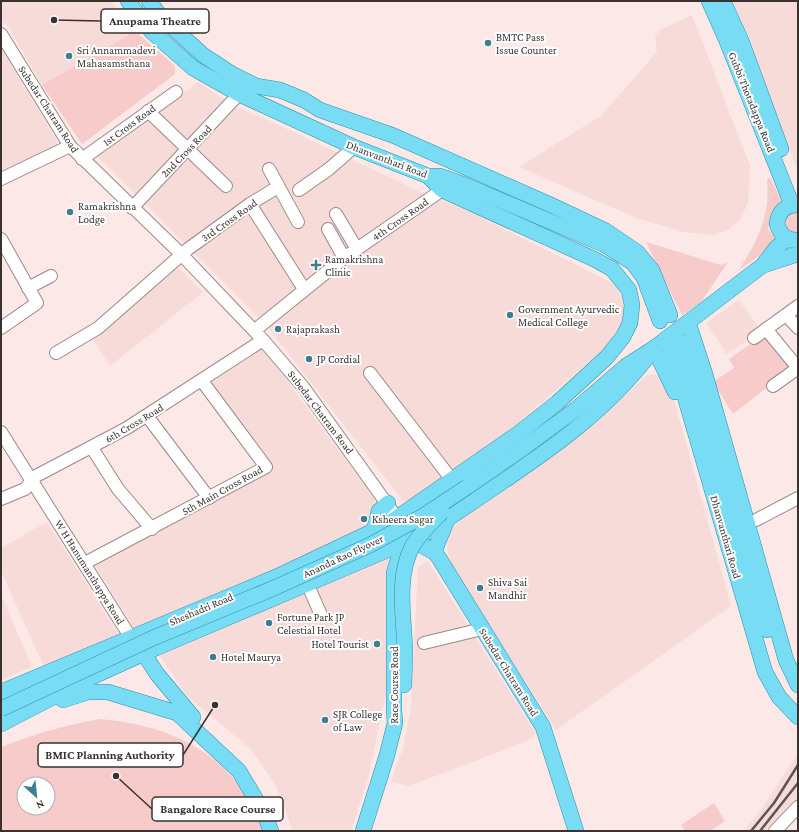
<svg xmlns="http://www.w3.org/2000/svg" width="799" height="832" font-family="'Crimson Pro',serif">
	<style>
		.built { fill: #f7dbd9 }
		.green { fill: #f7cbc9; fill-rule: evenodd }
		.lines { fill: none; stroke-linecap: round; stroke-linejoin: round }
		.minor-casing { stroke: #9a8988; stroke-width: 14 }
		.major-casing { stroke: #2991ac; stroke-width: 16 }
		.minor { stroke: #fff; stroke-width: 12 }
		.major { stroke: #79dcf5; stroke-width: 15 }
		.rail { stroke: #5c5352; stroke-width: 2.5 }
		.major-bridge-casing { stroke: #2991ac; stroke-width: 16; stroke-linecap: butt }
		.major-bridge { stroke: #79dcf5; stroke-width: 15 }
		.poi-dot { fill: #3e7d92; stroke: #fff; stroke-width: 1.5 }
		.labels { text-anchor: middle; stroke-width: 4; stroke-linejoin: round; paint-order: stroke }
		.poi-label { font-size: 11px; fill: #393231; stroke: #fff; text-anchor: start }
		.street-label { font-size: 11px; fill: #393231; stroke: #fff }
		.leader { fill: none; stroke: #393231; stroke-width: 1.5 }
		.callout-dot { fill: #393231; stroke: #fff; stroke-width: 1.5 }
		.callout { fill: #fff; stroke: #393231; stroke-width: 1.5 }
		.callout-label { font-size: 12px; text-anchor: middle; font-weight: bold; fill: #393231 }
	</style>
	<rect width="100%" height="100%" fill="#fbe8e7"/>
	<g class="built">
		<path d="M1,1H112L116,9L135,31L42,85L9,28L1,20Z"/>
		<path d="M733,1H798V172L776,116L750,39Z"/>
		<path d="M692,15L750,166L748,202L741,219L728,230L712,235L684,232L639,219L519,167L602,115L657,52L655,36L660,30Z"/>
		<path d="M1,48L57,141L56,146L1,170Z"/>
		<path d="M198,82L235,107L268,120L429,196L263,322L96,155Z"/>
		<path d="M436,198L468,211L612,283L627,302L624,324L607,346L515,426L415,499L403,501L267,326Z"/>
		<path d="M176,265L203,292L110,366L91,336Z"/>
		<path d="M739,300L761,331L727,354L706,323Z"/>
		<path d="M261,345L374,499L377,509L368,531L141,630L133,626L92,561L272,468L207,380Z"/>
		<path d="M652,374L659,376L673,396L731,606L556,730L453,567L447,549L450,530L462,519L580,436L646,376Z"/>
		<path d="M47,522L119,635L44,667L1,571V548Z"/>
		<path d="M390,556L387,689L368,778L351,831H292L286,810L275,784L250,748L187,696L158,653Z"/>
		<path d="M428,561L536,734L527,741L409,786L391,782L403,749L411,707L418,567Z"/>
		<path d="M1,594L32,667L1,680Z"/>
		<path d="M798,753V803L771,831H743L761,810Z"/>
	</g>
	<g class="green">
		<path d="M135,31L175,66V74L82,144L42,85Z"/>
		<path d="M769,178L771,179L781,200L773,210L768,229L778,242L738,271C757,243 771,215 767,180Z"/>
		<path d="M794,212L798,213V232C791,234 789,231 784,227L786,215Z"/>
		<path d="M646,242L721,265L728,262L701,302L682,315Z"/>
		<path d="M765,334L792,368L733,414L713,382L734,368L729,359Z"/>
		<path d="M100,719C162,725 211,744 247,796C255,807 260,820 267,831H1V747C34,734 66,725 100,719ZM24,784H48V808H24Z"/>
		<path d="M714,803L725,821L710,831H685L681,825Z"/>
	</g>
	<g class="lines">
		<defs>
			<g id="minor">
				<path d="M1,34L70,146L182,255L263,340L304,388L402,525"/>
				<path d="M148,111L226,186"/>
				<path d="M82,159L176,92"/>
				<path d="M269,169L298,222"/>
				<path d="M1,179L70,146"/>
				<path d="M299,190L329,169L354,147"/>
				<path d="M250,204L304,289"/>
				<path d="M132,208L239,94"/>
				<path d="M336,214L357,249"/>
				<path d="M328,229L344,258"/>
				<path d="M1,239L37,303L1,328"/>
				<path d="M28,288L51,276"/>
				<path d="M786,315L798,328"/>
				<path d="M766,329L798,368"/>
				<path d="M255,330L344,258L442,190L447,183"/>
				<path d="M754,338L798,306"/>
				<path d="M56,353L98,328L188,249L250,204L278,187"/>
				<path d="M370,373L452,480"/>
				<path d="M773,386L798,368"/>
				<path d="M147,416L209,498"/>
				<path d="M1,432L131,638"/>
				<path d="M92,448L118,489L152,529"/>
				<path d="M1,499L25,489L36,476L127,428L263,340"/>
				<path d="M756,520L798,498"/>
				<path d="M85,563L266,467L202,381"/>
				<path d="M307,583L321,615"/>
				<path d="M424,643L482,629"/>
				<path d="M775,831L798,807"/>
			</g>
			<g id="major">
				<path d="M128,1L151,31L193,68L239,94L354,147L428,176H440L465,185L605,245L633,263L644,278L660,321"/>
				<path d="M149,1L162,18L203,55L232,74L256,86L280,90L304,100L320,110L392,135L551,205L606,231L637,252L652,270L670,315"/>
				<path d="M709,1L726,39L792,205"/>
				<path d="M723,1L741,40L781,149"/>
				<path d="M798,205C786,204 778,212 777,224C780,235 787,241 798,240"/>
				<path d="M764,265L798,254"/>
				<path d="M688,322L705,374L786,660L798,685"/>
				<path d="M681,342L767,630"/>
				<path d="M654,348L675,392"/>
				<path d="M671,349L765,672L779,697L798,717"/>
				<path d="M467,487L526,446L575,410L626,366L654,348L763,265L777,247L787,239"/>
				<path d="M374,531L379,511L388,503"/>
				<path d="M411,540L434,552L439,558L543,727L576,831"/>
				<path d="M434,552L447,520"/>
				<path d="M139,646L157,674L193,717"/>
				<path d="M404,685L405,651"/>
				<path d="M1,692L276,577L388,524L519,433L557,403L607,357L623,337L630,323L632,305L629,290L612,269L594,259L442,190L428,176"/>
				<path d="M63,700L88,692H108L177,713L239,771L264,813L271,831"/>
				<path d="M1,724L92,677L156,648L411,540L433,529C511,474 597,427 654,348"/>
				<path d="M363,831L387,755L395,723L394,710V573L401,550L409,542"/>
			</g>
		</defs>
		<use href="#minor" class="minor-casing"/>
		<use href="#major" class="major-casing"/>
		<use href="#minor" class="minor"/>
		<use href="#major" class="major"/>
		<g class="rail">
			<path d="M751,831L774,803L798,765"/>
			<path d="M760,831L798,783"/>
		</g>
		<defs>
			<g id="major-bridge">
				<path d="M405,651C404,618 396,578 412,547C420,533 431,523 442,512"/>
				<path d="M1,709L153,638L274,588L370,545L423,516L467,487"/>
			</g>
		</defs>
		<use href="#major-bridge" class="major-bridge-casing"/>
		<use href="#major-bridge" class="major-bridge"/>
	</g>
	<g class="poi-dot">
		<circle cx="488" cy="43" r="4"/>
		<circle cx="69" cy="56" r="4"/>
		<circle cx="70" cy="212" r="4"/>
		<path d="M314 259h4v4h4v4h-4v4h-4v-4h-4v-4h4z"/>
		<circle cx="510" cy="315" r="4"/>
		<circle cx="278" cy="329" r="4"/>
		<circle cx="309" cy="359" r="4"/>
		<circle cx="364" cy="519" r="4"/>
		<circle cx="480" cy="588" r="4"/>
		<circle cx="269" cy="623" r="4"/>
		<circle cx="377" cy="644" r="4"/>
		<circle cx="213" cy="657" r="4"/>
		<circle cx="325" cy="720" r="4"/>
	</g>
	<g class="labels">
		<g class="poi-label">
			<text x="496" y="41">BMTC Pass<tspan x="496" dy="13">Issue Counter</tspan></text>
			<text x="77" y="54">Sri Annammadevi<tspan x="77" dy="13">Mahasamsthana</tspan></text>
			<text x="78" y="210">Ramakrishna<tspan x="78" dy="13">Lodge</tspan></text>
			<text x="325" y="263">Ramakrishna<tspan x="325" dy="13">Clinic</tspan></text>
			<text x="518" y="313">Government Ayurvedic<tspan x="518" dy="13">Medical College</tspan></text>
			<text x="286" y="333">Rajaprakash</text>
			<text x="317" y="363">JP Cordial</text>
			<text x="372" y="523">Ksheera Sagar</text>
			<text x="488" y="586">Shiva Sai<tspan x="488" dy="13">Mandhir</tspan></text>
			<text x="277" y="621">Fortune Park JP<tspan x="277" dy="13">Celestial Hotel</tspan></text>
			<text x="369" y="648" text-anchor="end">Hotel Tourist</text>
			<text x="221" y="661">Hotel Maurya</text>
			<text x="333" y="718">SJR College<tspan x="333" dy="13">of Law</tspan></text>
		</g>
		<g class="street-label">
			<text transform="translate(752 102) rotate(68)" y="4">Gubbi Thotadappa Road</text>
			<text transform="translate(49 109) rotate(57)" y="4">Subedar Chatram Road</text>
			<text transform="translate(129 125) rotate(-36)" y="4">1st Cross Road</text>
			<text transform="translate(186 151) rotate(-46)" y="4">2nd Cross Road</text>
			<text transform="translate(387 159) rotate(21)" y="4">Dhanvanthari Road</text>
			<text transform="translate(400 219) rotate(-35)" y="4">4th Cross Road</text>
			<text transform="translate(229 220) rotate(-35)" y="4">3rd Cross Road</text>
			<text transform="translate(321 412) rotate(53)" y="4">Subedar Chatram Road</text>
			<text transform="translate(134 423) rotate(-31)" y="4">6th Cross Road</text>
			<text transform="translate(222 490) rotate(-29)" y="4">5th Main Cross Road</text>
			<text transform="translate(726 537) rotate(74)" y="4">Dhanvanthari Road</text>
			<text transform="translate(343 556) rotate(-25)" y="4">Ananda Rao Flyover</text>
			<text transform="translate(90 572) rotate(58)" y="4">W H Hanumanthappa Road</text>
			<text transform="translate(201 609) rotate(-23)" y="4">Sheshadri Road</text>
			<text transform="translate(509 672) rotate(58)" y="4">Subedar Chatram Road</text>
			<text transform="translate(394 685) rotate(-90)" y="4">Race Course Road</text>
		</g>
	</g>
	<path class="leader" d="M54 20L101 21M215 705L183 755M116 776L152 809"/>
	<g class="callout-dot">
		<circle cx="54" cy="20" r="4"/>
		<circle cx="215" cy="705" r="4"/>
		<circle cx="116" cy="776" r="4"/>
	</g>
	<g class="callout">
		<rect x="101" y="9" width="108" height="24" rx="4"/>
		<rect x="38" y="743" width="145" height="24" rx="4"/>
		<rect x="152" y="797" width="131" height="24" rx="4"/>
	</g>
	<g class="callout-label">
		<text x="155" y="25">Anupama Theatre</text>
		<text x="110" y="759">BMIC Planning Authority</text>
		<text x="218" y="813">Bangalore Race Course</text>
	</g>
	<rect width="799" height="832" fill="none" stroke="#393231" stroke-width="4"/>
	<g transform="translate(36 796) rotate(153)"><circle r="19" fill="#ffffff" stroke="#b0adad"/>
	<path d="M0-3L7 15L0 10L-7 15Z" fill="#3e7d92"/>
	<text y="-6" font-size="11" font-weight="bold" text-anchor="middle" fill="#393231">N</text>
	</g>
</svg>
